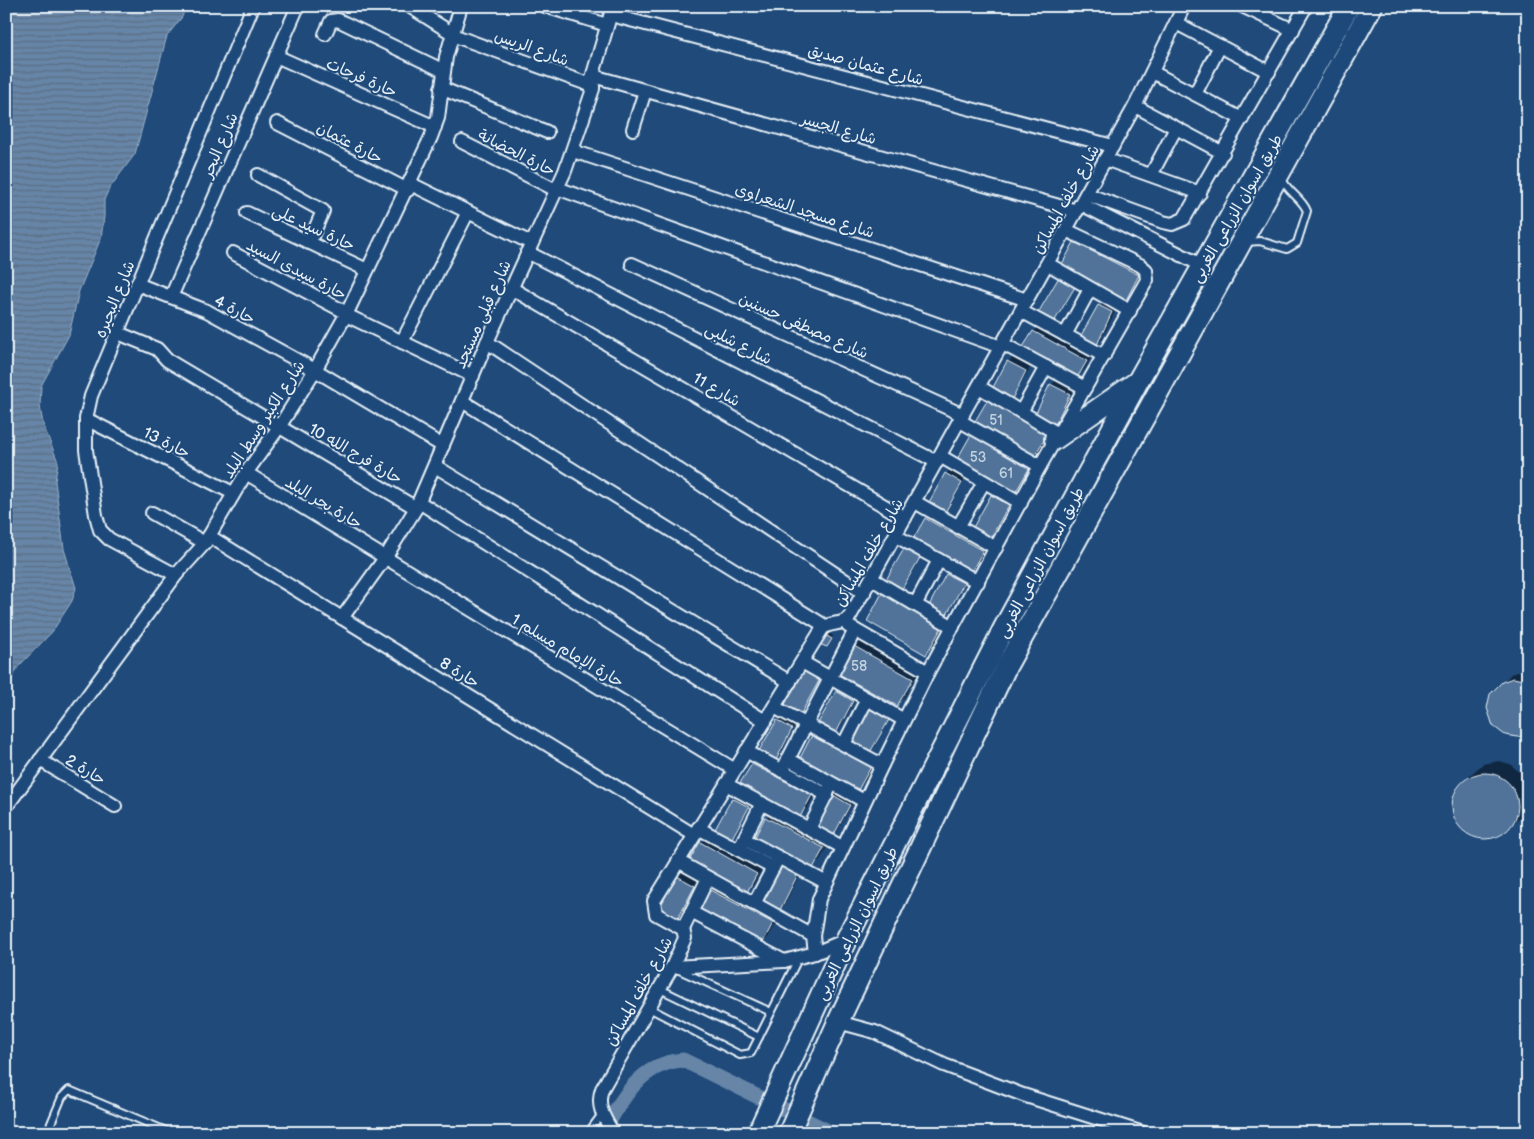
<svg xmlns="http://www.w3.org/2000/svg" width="1534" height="1139" font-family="'Balsamiq Sans','Playpen Sans Arabic',sans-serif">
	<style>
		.water { fill: url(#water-rules); stroke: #9ab0c7 }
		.shadow { fill: #0007 }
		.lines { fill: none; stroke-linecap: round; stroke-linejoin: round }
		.canal { stroke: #6685a7; stroke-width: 15 }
		.building { fill: #517399; stroke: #e8f1f8 }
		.lane-casing { stroke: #e8f1f8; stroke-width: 10 }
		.street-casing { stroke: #e8f1f8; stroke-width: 16 }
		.primary-casing { stroke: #e8f1f8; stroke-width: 24 }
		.lane { stroke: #1f4a7a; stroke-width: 6 }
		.street { stroke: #1f4a7a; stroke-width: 12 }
		.primary { stroke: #1f4a7a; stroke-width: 20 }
		.labels { text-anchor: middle; stroke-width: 4; stroke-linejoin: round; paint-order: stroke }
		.number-label { font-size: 14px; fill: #c2d2e0 }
		.street-label { font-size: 16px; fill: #e8f1f8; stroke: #1f4a7a }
	</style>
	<defs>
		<pattern id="water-rules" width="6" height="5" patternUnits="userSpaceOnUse" patternTransform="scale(1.25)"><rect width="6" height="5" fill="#6685a7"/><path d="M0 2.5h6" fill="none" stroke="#596d82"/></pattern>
	</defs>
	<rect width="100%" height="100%" fill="#1f4a7a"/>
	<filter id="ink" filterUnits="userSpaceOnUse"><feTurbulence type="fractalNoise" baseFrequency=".02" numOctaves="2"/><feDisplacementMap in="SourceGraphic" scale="10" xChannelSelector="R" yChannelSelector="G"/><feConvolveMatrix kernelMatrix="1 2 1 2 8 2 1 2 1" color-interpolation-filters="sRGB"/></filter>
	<g filter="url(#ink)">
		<path class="water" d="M6,6H186L182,17L167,36L135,154L109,189L104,200V217L101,238L79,291L69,335L41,386L40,406L43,424L58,462L55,481L64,549L76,588L72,601L52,632L18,667L6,690Z"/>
		<g class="shadow">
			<path d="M1083,234L1146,267L1133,292L1125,300L1075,243Z"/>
			<path d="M1060,278L1079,281L1054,321Z"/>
			<path d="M1105,300L1117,307L1101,340L1095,345L1081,338Z"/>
			<path d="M1042,323L1094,352L1085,369L1076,377L1022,350L1034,331Z"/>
			<path d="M1013,357L1031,366L1011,400L1036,414L1051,385L1056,380L1074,389L1059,420L1042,449L1034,456L1037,458L1022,485L1013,494L973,434L1008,362Z"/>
			<path d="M952,469L966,477L948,509L942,515L972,532L997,490L1014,500L994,534L987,541L991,542L978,564L970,572L926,519L935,510L946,474Z"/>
			<path d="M925,551L901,591L929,607L947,575L952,569L968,578L946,616L949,618L934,645L926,653L883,594Z"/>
			<path d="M828,632L833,636L829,643L825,635Z"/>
			<path d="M863,639L920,670L905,696L897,704L855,647Z"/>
			<path d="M1522,670L1528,671V733L1491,695L1511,674Z"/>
			<path d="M824,674L798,715L784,707Z"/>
			<path d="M842,686L858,695L840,728L833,735L851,744L876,704L893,714L874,747L868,753L878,759L866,780L858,788L813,736L822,727L837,692Z"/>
			<path d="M783,716L796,723L779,757L773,763L819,786L807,809L799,817L753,765L762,756L778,721Z"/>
			<path d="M1499,761L1510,764L1524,776L1528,805L1524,813L1501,835L1476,838L1457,823L1453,799L1459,787L1470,775L1483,764Z"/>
			<path d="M839,791L855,799L837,831L832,836L834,796Z"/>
			<path d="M738,793L753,801L735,835L730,840L715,832L733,798Z"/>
			<path d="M775,809L831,840L820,860L812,868L756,838L766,818Z"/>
			<path d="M709,834L764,865L754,884L746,892L701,843Z"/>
			<path d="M803,867L784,905L779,910L763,903Z"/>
			<path d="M683,871L699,880L683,911L677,917L678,877Z"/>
			<path d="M720,882L781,915L769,936L761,945L700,911L711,891Z"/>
		</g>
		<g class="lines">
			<path class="canal" d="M603,1133C621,1099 641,1063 683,1060L832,1133"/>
		</g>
		<g class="building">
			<path d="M1074,242L1139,275L1125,302L1061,266Z"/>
			<path d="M1059,277L1075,287L1054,322L1038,313Z"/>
			<path d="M1098,305L1112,312L1096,347L1079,339Z"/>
			<path d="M1033,331L1087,361L1077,378L1021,350Z"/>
			<path d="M1007,361L1026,371L1010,403L990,393Z"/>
			<path d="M1050,384L1070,394L1054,427L1034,417Z"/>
			<path d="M988,399L1048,434L1033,458L974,423Z"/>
			<path d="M972,433L1030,467L1014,495L956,461Z"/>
			<path d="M945,473L962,483L943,516L927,506Z"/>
			<path d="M991,495L1009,505L989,541L971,531Z"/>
			<path d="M925,518L983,551L970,574L912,541Z"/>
			<path d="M905,547L921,556L899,594L883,585Z"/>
			<path d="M946,574L964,583L944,620L926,611Z"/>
			<path d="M882,593L942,627L926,655L867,621Z"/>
			<path d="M824,634L832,639L827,647L819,644Z"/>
			<path d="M854,646L913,679L897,706L839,674Z"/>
			<path d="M804,670L820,679L799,717L783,708Z"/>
			<path d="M1513,678L1528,681V734L1518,737L1505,735L1493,726L1487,708L1490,694L1502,682Z"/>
			<path d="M836,691L853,701L835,735L817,725Z"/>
			<path d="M870,709L889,720L869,754L851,743Z"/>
			<path d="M777,720L792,729L774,764L757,754Z"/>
			<path d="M812,735L871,767L858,790L800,758Z"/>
			<path d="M752,764L812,795L799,819L738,786Z"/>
			<circle cx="1485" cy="806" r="33"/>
			<path d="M833,795L850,805L832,838L815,828Z"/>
			<path d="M732,798L749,807L730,842L713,833Z"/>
			<path d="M765,817L824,848L812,870L754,839Z"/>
			<path d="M700,842L757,874L746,894L689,861Z"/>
			<path d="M781,863L799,872L779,912L761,903Z"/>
			<path d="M677,876L695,886L678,918L659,908Z"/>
			<path d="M710,890L773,923L761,946L698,911Z"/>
		</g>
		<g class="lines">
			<defs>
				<g id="lane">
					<path d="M1246,242L1260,241L1287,249L1297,243L1307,211C1302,198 1287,192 1281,177"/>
					<path d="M677,969L771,1012"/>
					<path d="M660,989L759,1037"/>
					<path d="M649,1008L740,1055L751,1053L798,959"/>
					<path d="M47,1133L62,1097L69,1090L171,1133"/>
					<path d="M588,1133L602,1114"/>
				</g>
				<g id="street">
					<path d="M409,6L458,37L593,86"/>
					<path d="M545,6L607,25"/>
					<path d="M1242,6L1293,30"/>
					<path d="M611,15L1113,146"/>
					<path d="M1176,23L1269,72"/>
					<path d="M325,34L331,21L338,20L444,71"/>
					<path d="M276,56L435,127"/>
					<path d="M1152,72L1242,119"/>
					<path d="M593,76L1077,211"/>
					<path d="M441,88L547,132"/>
					<path d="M1195,94L1220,46"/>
					<path d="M1135,106L1223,153"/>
					<path d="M277,123L408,190"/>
					<path d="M633,129L645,91"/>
					<path d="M462,142L556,190"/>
					<path d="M573,151L1027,300"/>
					<path d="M1105,159L1200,193"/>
					<path d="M258,175L323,211L309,243"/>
					<path d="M1151,175L1176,128"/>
					<path d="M411,184L531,243"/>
					<path d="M557,188L1001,347"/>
					<path d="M1086,194L1163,222L1172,224L1184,219L1306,6"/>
					<path d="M1081,204L1203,266"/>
					<path d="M247,213L367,270"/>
					<path d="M527,252L937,462"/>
					<path d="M233,253L347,313"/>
					<path d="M632,264L963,415"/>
					<path d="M1048,264L1130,311"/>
					<path d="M137,284L207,311L315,370L443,446"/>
					<path d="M511,288L905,518"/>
					<path d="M171,297L298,6"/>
					<path d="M1021,311L1104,356"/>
					<path d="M346,315L473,376"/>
					<path d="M118,333L157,349L167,360L416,508"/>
					<path d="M1065,335L1090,289"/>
					<path d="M402,342L468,212"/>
					<path d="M487,342L864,593"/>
					<path d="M1003,344L1085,388"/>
					<path d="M979,387L1058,434"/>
					<path d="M462,401L825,626"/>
					<path d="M1021,412L1046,367"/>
					<path d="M86,419L233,493"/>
					<path d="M960,421L1040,466"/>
					<path d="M940,456L1021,503"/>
					<path d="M435,466L790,682"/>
					<path d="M246,473L735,770"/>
					<path d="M419,502L765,721"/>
					<path d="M915,502L996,548"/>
					<path d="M152,513L205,543"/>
					<path d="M958,527L984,482"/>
					<path d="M209,536L694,835"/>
					<path d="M896,536L978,582"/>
					<path d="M176,575L109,539L100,530L96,515L86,450V419L91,396L253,6"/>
					<path d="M872,579L953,627"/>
					<path d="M915,605L939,560"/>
					<path d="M342,618L385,558L416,508L487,342L565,171L593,89L592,78L613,6"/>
					<path d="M848,626L928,672"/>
					<path d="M802,662L904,720"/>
					<path d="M774,707L882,765"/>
					<path d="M844,744L867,699"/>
					<path d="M746,751L827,795"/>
					<path d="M788,759L864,801"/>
					<path d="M40,760L115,806"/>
					<path d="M782,771L855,630"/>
					<path d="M726,784L842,847"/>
					<path d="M6,807L176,575L205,543L246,473L279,427L315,370L347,313L431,137L438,118L446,57L461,6"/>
					<path d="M698,828L773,868"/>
					<path d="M809,829L829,789"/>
					<path d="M744,839L825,882"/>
					<path d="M741,845L762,803"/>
					<path d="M678,861L813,936"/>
					<path d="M754,904L776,862"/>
					<path d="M691,912L784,961"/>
					<path d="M683,929L708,878"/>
					<path d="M815,953L813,936L819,899L882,765L928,672L1040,466L1147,280L1146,270L1140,265L1066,230"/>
					<path d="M672,967L784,961L815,953L846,940"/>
					<path d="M838,1022L875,1032L944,1065L1023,1095L1143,1133"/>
					<path d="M613,1133C604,1118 596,1106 602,1089L672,967L685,938L683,929L656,914L654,901L822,629C830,621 841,626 849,618L1135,106L1184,6"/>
				</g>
				<g id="primary">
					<path d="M1055,439L1134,384"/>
					<path d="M758,1133L846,940L1004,628L1138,381L1349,6"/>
					<path d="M789,1133L838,1022L1006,667L1372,6"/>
				</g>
			</defs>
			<use href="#lane" class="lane-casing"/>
			<use href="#street" class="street-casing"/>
			<use href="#primary" class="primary-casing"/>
			<use href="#lane" class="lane"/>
			<use href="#street" class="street"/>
			<use href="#primary" class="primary"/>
		</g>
	</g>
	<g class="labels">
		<g class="number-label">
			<text x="996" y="425">51</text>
			<text x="978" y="462">53</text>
			<text x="1006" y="478">61</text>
			<text x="859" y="671">58</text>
		</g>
		<g class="street-label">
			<text transform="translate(532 47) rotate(20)" y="6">شارع الريس</text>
			<text transform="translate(866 64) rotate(15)" y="6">شارع عثمان صديق</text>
			<text transform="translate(362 77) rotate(24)" y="6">حارة فرحات</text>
			<text transform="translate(839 128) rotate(16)" y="6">شارع الجسر</text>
			<text transform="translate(350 142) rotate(28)" y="6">حارة عثمان</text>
			<text transform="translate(219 145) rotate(-67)" y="6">شارع البحر</text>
			<text transform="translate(517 152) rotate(27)" y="6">حارة الحضانة</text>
			<text transform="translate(1065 199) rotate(-61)" y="6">شارع خلف المساكن</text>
			<text transform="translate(1236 208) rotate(-60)" y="6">طريق اسوان الزراعى الغربى</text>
			<text transform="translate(805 210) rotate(18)" y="6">شارع مسجد الشعراوى</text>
			<text transform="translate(314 227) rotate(25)" y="6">حارة سيد على</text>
			<text transform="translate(297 269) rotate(28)" y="6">حارة سيدى السيد</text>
			<text transform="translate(114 299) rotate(-68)" y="6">شارع البحيره</text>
			<text transform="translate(235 309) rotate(28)" y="6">حارة 4</text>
			<text transform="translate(482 314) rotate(-66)" y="6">شارع قبلى مستجد</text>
			<text transform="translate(804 325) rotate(24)" y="6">شارع مصطفى حسنين</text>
			<text transform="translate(739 343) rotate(27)" y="6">شارع شلبى</text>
			<text transform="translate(717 389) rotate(30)" y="6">شارع 11</text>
			<text transform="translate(263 419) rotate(-57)" y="6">شارع الكبير وسط البلد</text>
			<text transform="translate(167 442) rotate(27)" y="6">حارة 13</text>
			<text transform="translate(356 453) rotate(30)" y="6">حارة فرج الله 10</text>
			<text transform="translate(324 502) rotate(31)" y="6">حارة بحر البلد</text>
			<text transform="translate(868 552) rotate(-60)" y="6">شارع خلف المساكن</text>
			<text transform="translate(1040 562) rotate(-62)" y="6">طريق اسوان الزراعى الغربى</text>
			<text transform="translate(568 650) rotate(31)" y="6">حارة الإمام مسلم 1</text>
			<text transform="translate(460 672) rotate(32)" y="6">حارة 8</text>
			<text transform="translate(86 769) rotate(31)" y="6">حارة 2</text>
			<text transform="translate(856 923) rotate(-64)" y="6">طريق اسوان الزراعى الغربى</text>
			<text transform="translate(638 991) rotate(-61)" y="6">شارع خلف المساكن</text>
		</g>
	</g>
	<rect width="1534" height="1139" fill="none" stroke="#1f4a7a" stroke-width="25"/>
	<rect x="12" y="12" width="1509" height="1114" fill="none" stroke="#e8f1f8" stroke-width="2" filter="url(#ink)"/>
</svg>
